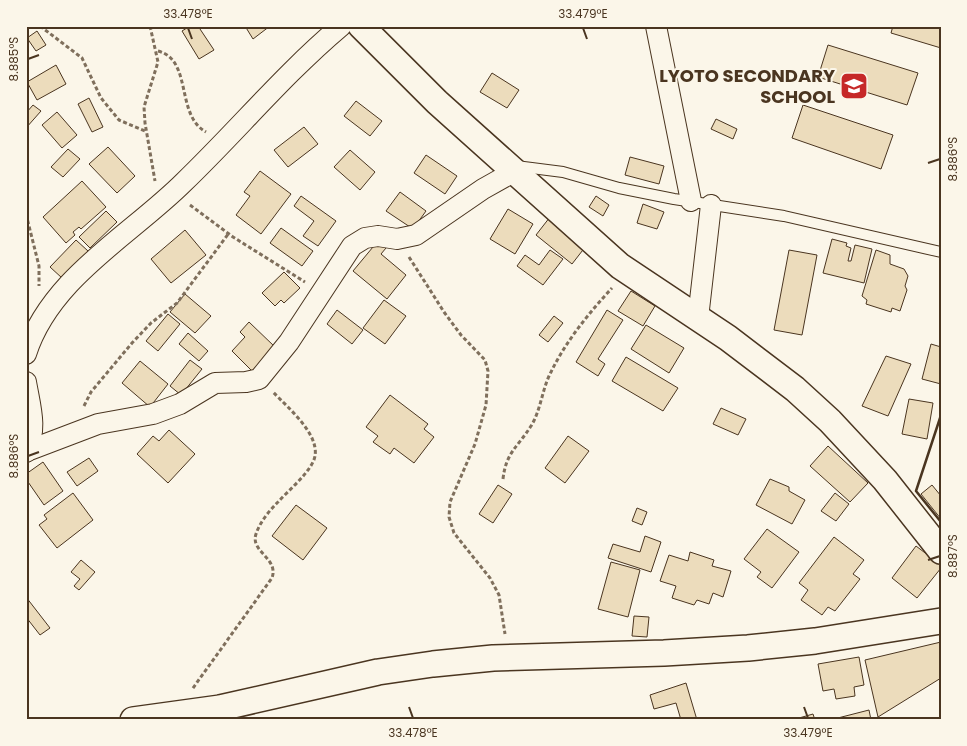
<svg xmlns="http://www.w3.org/2000/svg" width="967" height="746" font-family="Poppins,sans-serif">
	<style>
		.building { fill: #ecdcbc; stroke: #4a3520 }
		.lines { fill: none; stroke-linecap: round; stroke-linejoin: round }
		.service-casing { stroke: #4a3520; stroke-width: 12 }
		.minor-casing { stroke: #4a3520; stroke-width: 22 }
		.tertiary-casing { stroke: #4a3520; stroke-width: 28 }
		.path { stroke: #7f6f5c; stroke-width: 3; stroke-dasharray: 4 2.5; stroke-linecap: butt }
		.service { stroke: #fbf6e9; stroke-width: 10 }
		.minor { stroke: #fbf6e9; stroke-width: 20 }
		.tertiary { stroke: #fbf6e9; stroke-width: 25 }
		.wall { stroke: #4a3520; stroke-width: 2.5 }
		.ticks { fill: none; stroke: #4a3520; stroke-width: 2 }
		.labels { text-anchor: middle; stroke-width: 4; stroke-linejoin: round; paint-order: stroke }
		.poi-label { font-size: 18px; font-weight: bold; fill: #4a3520; stroke: #fbf6e9; text-anchor: end }
		.neatline { fill: none; stroke: #4a3520; stroke-width: 2 }
		.ticks-label { font-size: 12px; text-anchor: middle; fill: #4a3520 }
	</style>
	<rect width="100%" height="100%" fill="#fbf6e9"/>
	<g class="building">
		<path d="M190,26H198L214,50L199,59L182,31Z"/>
		<path d="M245,26H270L253,39Z"/>
		<path d="M893,26H941V48L891,33Z"/>
		<path d="M37,31L46,45L36,51L27,38Z"/>
		<path d="M828,45L918,73L907,105L818,77Z"/>
		<path d="M56,65L66,84L37,100L27,82Z"/>
		<path d="M492,73L519,90L507,108L480,92Z"/>
		<path d="M89,98L103,127L92,132L78,104Z"/>
		<path d="M356,101L382,121L370,136L344,116Z"/>
		<path d="M33,105L41,111L26,128V113Z"/>
		<path d="M803,105L893,135L881,169L792,138Z"/>
		<path d="M57,112L77,135L62,148L42,125Z"/>
		<path d="M716,119L737,129L733,139L711,129Z"/>
		<path d="M304,127L318,144L288,167L274,150Z"/>
		<path d="M108,147L135,176L117,193L89,164Z"/>
		<path d="M68,149L80,159L63,177L51,167Z"/>
		<path d="M350,150L375,172L360,190L334,167Z"/>
		<path d="M426,155L457,176L445,194L414,173Z"/>
		<path d="M630,157L664,166L659,184L625,175Z"/>
		<path d="M260,171L291,194L261,234L236,215L250,196L244,192Z"/>
		<path d="M82,181L106,207L81,229L79,227L73,232L75,235L66,243L43,217Z"/>
		<path d="M400,192L426,211L413,229L386,211Z"/>
		<path d="M301,196L336,221L318,246L303,236L314,221L294,206Z"/>
		<path d="M596,196L609,205L603,216L589,207Z"/>
		<path d="M643,204L664,212L657,229L637,223Z"/>
		<path d="M508,209L533,224L515,254L490,239Z"/>
		<path d="M106,211L117,222L90,248L79,237Z"/>
		<path d="M550,217L586,246L572,264L536,235Z"/>
		<path d="M281,228L313,251L302,266L270,243Z"/>
		<path d="M185,230L206,255L171,283L151,259Z"/>
		<path d="M832,239L847,243L846,246L851,248L848,261H851L855,245L872,249L864,283L823,273Z"/>
		<path d="M76,240L88,251L62,278L50,267Z"/>
		<path d="M378,241L386,248L381,254L406,275L387,299L353,271Z"/>
		<path d="M550,250L563,259L543,285L517,266L525,255L539,265Z"/>
		<path d="M789,250L817,255L802,335L774,330Z"/>
		<path d="M876,250L890,255V264L904,269L908,276L905,286L907,290L900,311L892,308L891,312L866,304L867,300L862,296Z"/>
		<path d="M284,272L300,288L284,303L281,300L275,306L262,293Z"/>
		<path d="M631,291L655,306L643,326L618,311Z"/>
		<path d="M185,294L211,316L195,333L170,312Z"/>
		<path d="M384,300L406,316L385,344L363,328Z"/>
		<path d="M337,310L363,330L352,344L327,324Z"/>
		<path d="M607,310L623,320L598,359L605,364L598,376L576,362Z"/>
		<path d="M168,314L180,324L158,351L146,341Z"/>
		<path d="M554,316L563,323L548,342L539,335Z"/>
		<path d="M249,322L275,347L252,371L232,351L245,337L240,332Z"/>
		<path d="M646,325L684,348L669,373L631,349Z"/>
		<path d="M188,333L208,351L199,361L179,344Z"/>
		<path d="M931,344L941,347V384L922,379Z"/>
		<path d="M886,356L911,364L888,416L862,406Z"/>
		<path d="M626,357L678,388L663,411L612,381Z"/>
		<path d="M190,360L202,369L181,395L170,386Z"/>
		<path d="M140,361L168,384L150,407L122,383Z"/>
		<path d="M390,395L428,424L424,429L434,437L414,463L394,448L390,454L373,442L378,436L366,427Z"/>
		<path d="M909,399L933,403L927,439L902,434Z"/>
		<path d="M721,408L746,419L738,435L713,424Z"/>
		<path d="M169,430L195,454L168,483L137,454L153,436L159,441Z"/>
		<path d="M568,436L589,451L565,483L545,468Z"/>
		<path d="M828,446L868,483L850,502L810,466Z"/>
		<path d="M89,458L98,471L77,486L67,472Z"/>
		<path d="M43,462L63,491L44,505L26,479V474Z"/>
		<path d="M770,479L789,487V491L805,500L792,524L756,505Z"/>
		<path d="M498,485L512,494L493,523L479,514Z"/>
		<path d="M932,485L941,496V519L921,494Z"/>
		<path d="M73,493L93,520L57,548L39,525L47,519L44,515Z"/>
		<path d="M835,493L849,504L836,521L821,511Z"/>
		<path d="M296,505L327,528L303,560L272,536Z"/>
		<path d="M637,508L647,512L642,525L632,521Z"/>
		<path d="M767,529L799,552L772,588L757,577L761,572L744,559Z"/>
		<path d="M645,536L661,542L651,572L608,558L613,544L640,552Z"/>
		<path d="M834,537L864,560L853,574L860,579L835,611L828,607L822,615L801,600L808,590L799,583Z"/>
		<path d="M916,546L941,565V568L917,598L892,578Z"/>
		<path d="M690,552L714,560L712,566L731,571L723,597L713,593L709,604L697,600L694,605L672,598L676,586L660,581L669,555L688,561Z"/>
		<path d="M81,560L95,572L79,590L74,586L80,579L71,572Z"/>
		<path d="M611,562L640,570L628,617L598,609Z"/>
		<path d="M26,597L50,628L40,635L26,617Z"/>
		<path d="M634,616L649,617L647,637L632,636Z"/>
		<path d="M941,642V678L878,717L865,660Z"/>
		<path d="M859,657L864,685L854,687L855,696L836,699L834,689L823,691L818,664Z"/>
		<path d="M686,683L697,720H681L676,703L654,709L650,695Z"/>
		<path d="M869,710L871,720H830Z"/>
		<path d="M813,714L815,720H792Z"/>
	</g>
	<g class="lines">
		<defs>
			<path id="service" d="M516,166L563,172L619,188L674,199L784,216L941,252"/>
			<g id="minor">
				<path d="M656,26L691,201"/>
				<path d="M698,318L711,205"/>
				<path d="M26,354C50,278 131,235 184,182C237,131 284,74 341,26"/>
				<path d="M26,382C30,406 38,429 26,452"/>
				<path d="M27,451L98,424L153,414L180,404L215,383L246,382L259,379L289,342L352,246L365,238L378,236L397,239L416,235L483,189L515,171"/>
			</g>
			<g id="tertiary">
				<path d="M361,26L437,102L620,266L728,338L795,389L830,421L885,480L941,551"/>
				<path d="M133,720L220,708L378,672L433,664L493,658L664,653L748,648L815,641L941,621"/>
			</g>
		</defs>
		<use href="#service" class="service-casing"/>
		<use href="#minor" class="minor-casing"/>
		<use href="#tertiary" class="tertiary-casing"/>
		<g class="path">
			<path d="M40,26L82,58L101,98L119,120L145,131"/>
			<path d="M150,26L158,62L144,107L145,123L155,181"/>
			<path d="M158,51C193,60 175,115 206,132"/>
			<path d="M190,205L233,237L305,282"/>
			<path d="M26,214L39,266V286"/>
			<path d="M409,257L444,312L461,335L485,360L488,371L486,405L475,444L450,502L449,517L454,533L490,578L499,595L505,634"/>
			<path d="M84,406L91,392L132,343L151,323L177,303L229,233"/>
			<path d="M503,479C506,452 518,447 531,426C541,410 542,389 551,372C566,341 589,313 612,288"/>
			<path d="M193,688L272,578C279,558 250,552 256,534C260,522 269,511 278,502C289,490 306,476 313,462C325,438 288,408 273,392"/>
		</g>
		<use href="#service" class="service"/>
		<use href="#minor" class="minor"/>
		<use href="#tertiary" class="tertiary"/>
		<path class="wall" d="M941,415L916,491L941,522"/>
	</g>
	<path class="ticks" d="M188,28L192,39M583,28L587,39M28,59L39,55M928,163L940,159M28,456L39,452M928,560L940,556M409,707L413,718M804,707L808,718"/>
	<defs>
		<symbol id="school-square" viewBox="-11 -11 22 22"><rect x="-9" y="-9" width="18" height="18" rx="4" fill="#c62828" stroke="#fbf6e9"/><path d="M0-5L7-2L0 1L-7-2ZM-4 1L0 2.5L4 1V4Q0 6-4 4Z" fill="#fff"/></symbol>
	</defs>
	<g fill-rule="evenodd">
		<use href="#school-square" x="838" y="70" width="32" height="32"/>
	</g>
	<g class="labels">
		<g class="poi-label">
			<text x="835" y="82">LYOTO SECONDARY<tspan x="835" dy="21">SCHOOL</tspan></text>
		</g>
	</g>
	<rect width="967" height="746" fill="none" stroke="#fbf6e9" stroke-width="55"/>
	<rect x="28" y="28" width="912" height="690" class="neatline"/>
	<g class="ticks-label">
		<text x="188" y="18">33.478°E</text>
		<text x="583" y="18">33.479°E</text>
		<text transform="translate(14 59) rotate(-90)" y="4">8.885°S</text>
		<text transform="translate(953 159) rotate(-90)" y="4">8.886°S</text>
		<text transform="translate(14 456) rotate(-90)" y="4">8.886°S</text>
		<text transform="translate(953 556) rotate(-90)" y="4">8.887°S</text>
		<text x="413" y="737">33.478°E</text>
		<text x="808" y="737">33.479°E</text>
	</g>
</svg>
